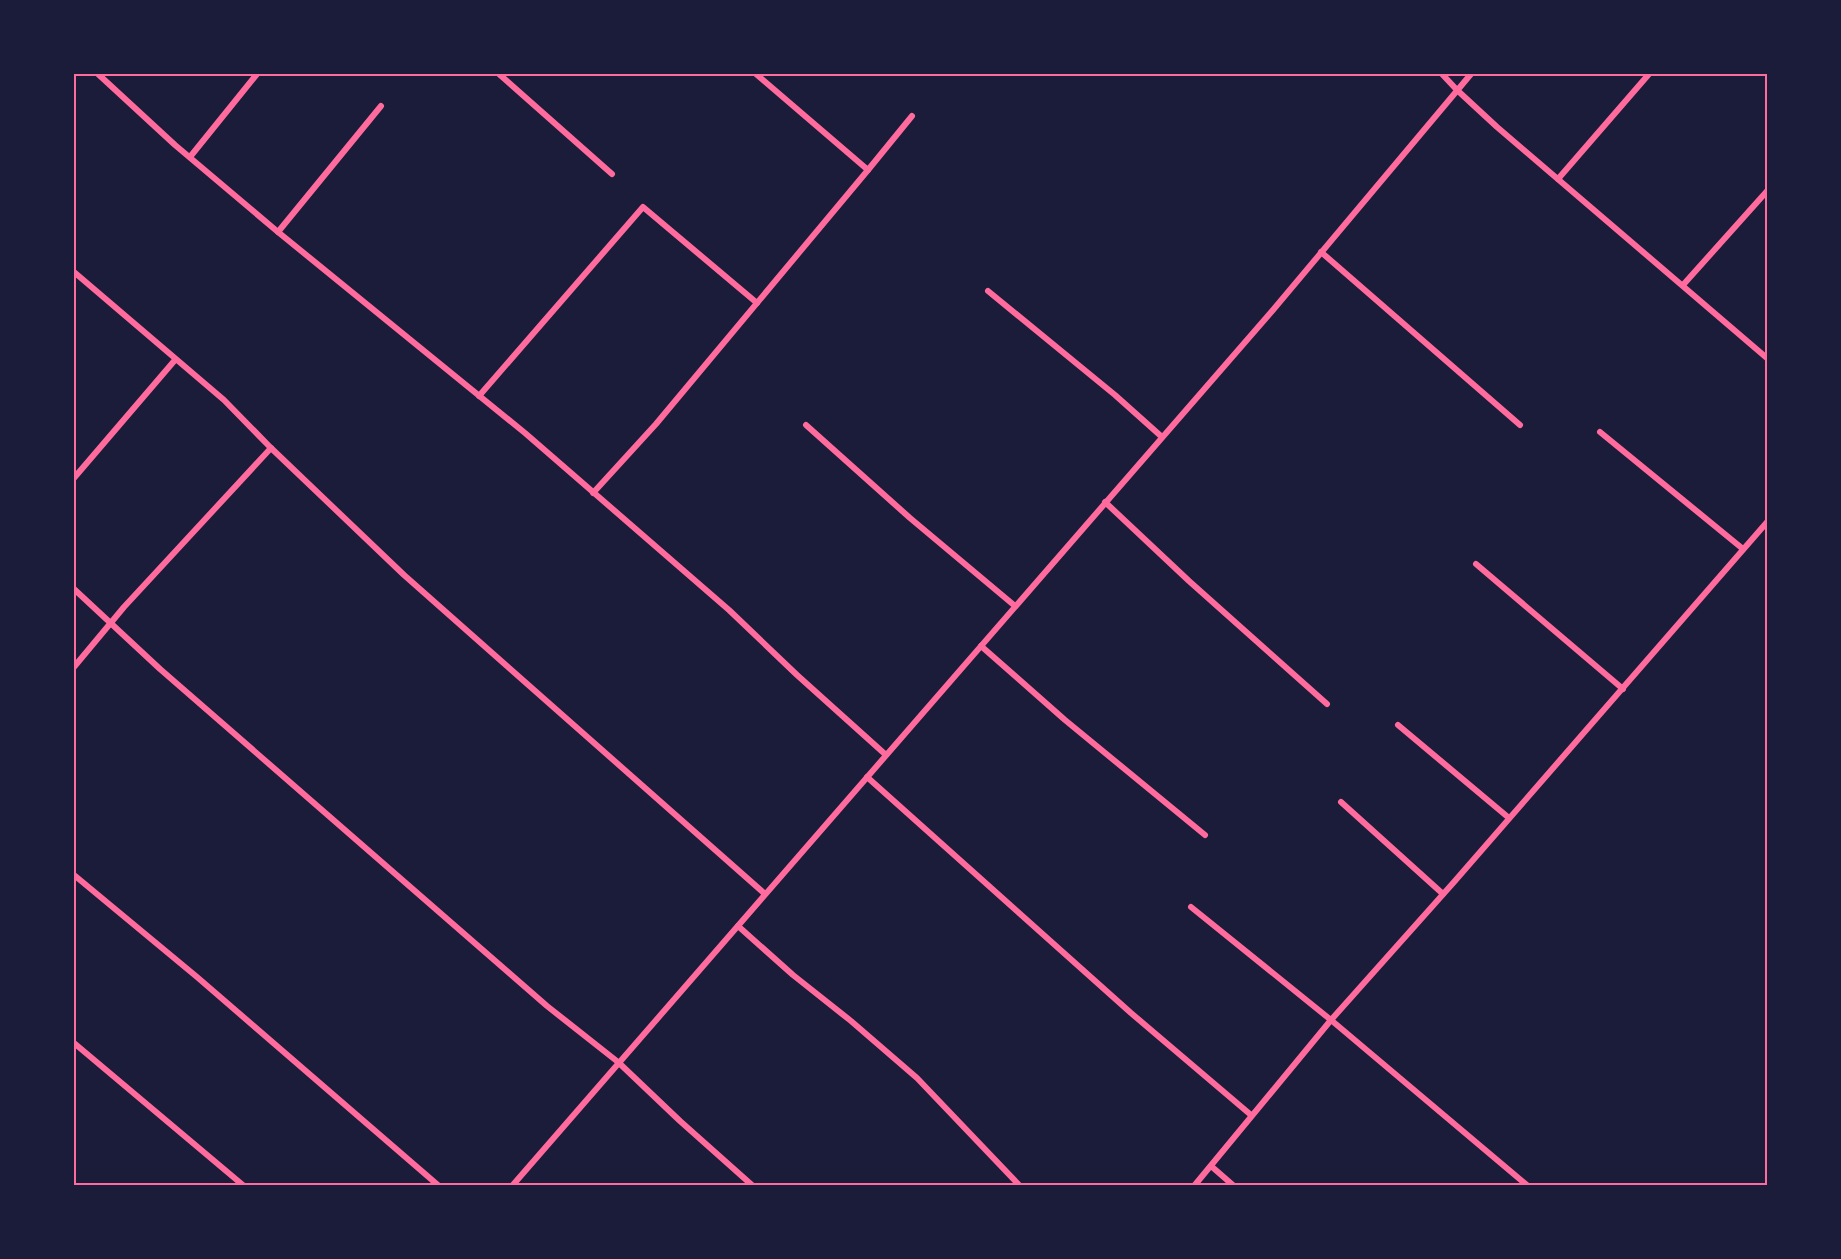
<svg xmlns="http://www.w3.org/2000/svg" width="1841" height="1259" font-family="Commissioner,sans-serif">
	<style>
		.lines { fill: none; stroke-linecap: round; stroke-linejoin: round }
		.minor { stroke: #ff6b9d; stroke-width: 6 }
		.neatline { fill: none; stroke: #ff6b9d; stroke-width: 2 }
	</style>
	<rect width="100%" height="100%" fill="#1b1b3a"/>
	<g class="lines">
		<g class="minor">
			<path d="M98,74L175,145L278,232L525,433L729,610L797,675L886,755"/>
			<path d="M499,74L612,174"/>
			<path d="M756,74L868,170L912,116"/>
			<path d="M1442,74L1457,90L1497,127L1768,359"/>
			<path d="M190,157L257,74"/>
			<path d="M1558,179L1649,74"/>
			<path d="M278,232L381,106"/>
			<path d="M1321,252L1520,425"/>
			<path d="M74,272L224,400L271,448L404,575L765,894"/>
			<path d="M1683,285L1768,190"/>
			<path d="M988,291L1115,395L1162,437"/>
			<path d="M479,396L643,207L757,303"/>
			<path d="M806,425L910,518L1015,606"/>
			<path d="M1600,432L1743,549"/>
			<path d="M74,478L175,360"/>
			<path d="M593,493L656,424L868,170"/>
			<path d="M1105,502L1189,581L1327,704"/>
			<path d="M1476,564L1623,689"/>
			<path d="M74,589L160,669L547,1006L618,1062L680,1121L753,1186"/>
			<path d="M981,646L1065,720L1205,835"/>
			<path d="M74,667L124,607L271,448"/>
			<path d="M1398,725L1509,818"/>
			<path d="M867,777L1131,1013L1251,1115"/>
			<path d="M1341,802L1443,894"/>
			<path d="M74,875L197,977L439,1186"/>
			<path d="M1191,907L1331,1020L1528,1186"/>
			<path d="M738,926L793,975L851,1021L917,1078L1020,1186"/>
			<path d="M74,1043L244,1186"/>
			<path d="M1211,1166L1234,1186"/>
			<path d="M512,1186L1273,310L1471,74"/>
			<path d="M1194,1186L1331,1020L1454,882L1768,521"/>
		</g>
	</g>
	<rect width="1841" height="1259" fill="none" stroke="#1b1b3a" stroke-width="150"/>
	<rect x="75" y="75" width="1691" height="1109" class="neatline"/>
</svg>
